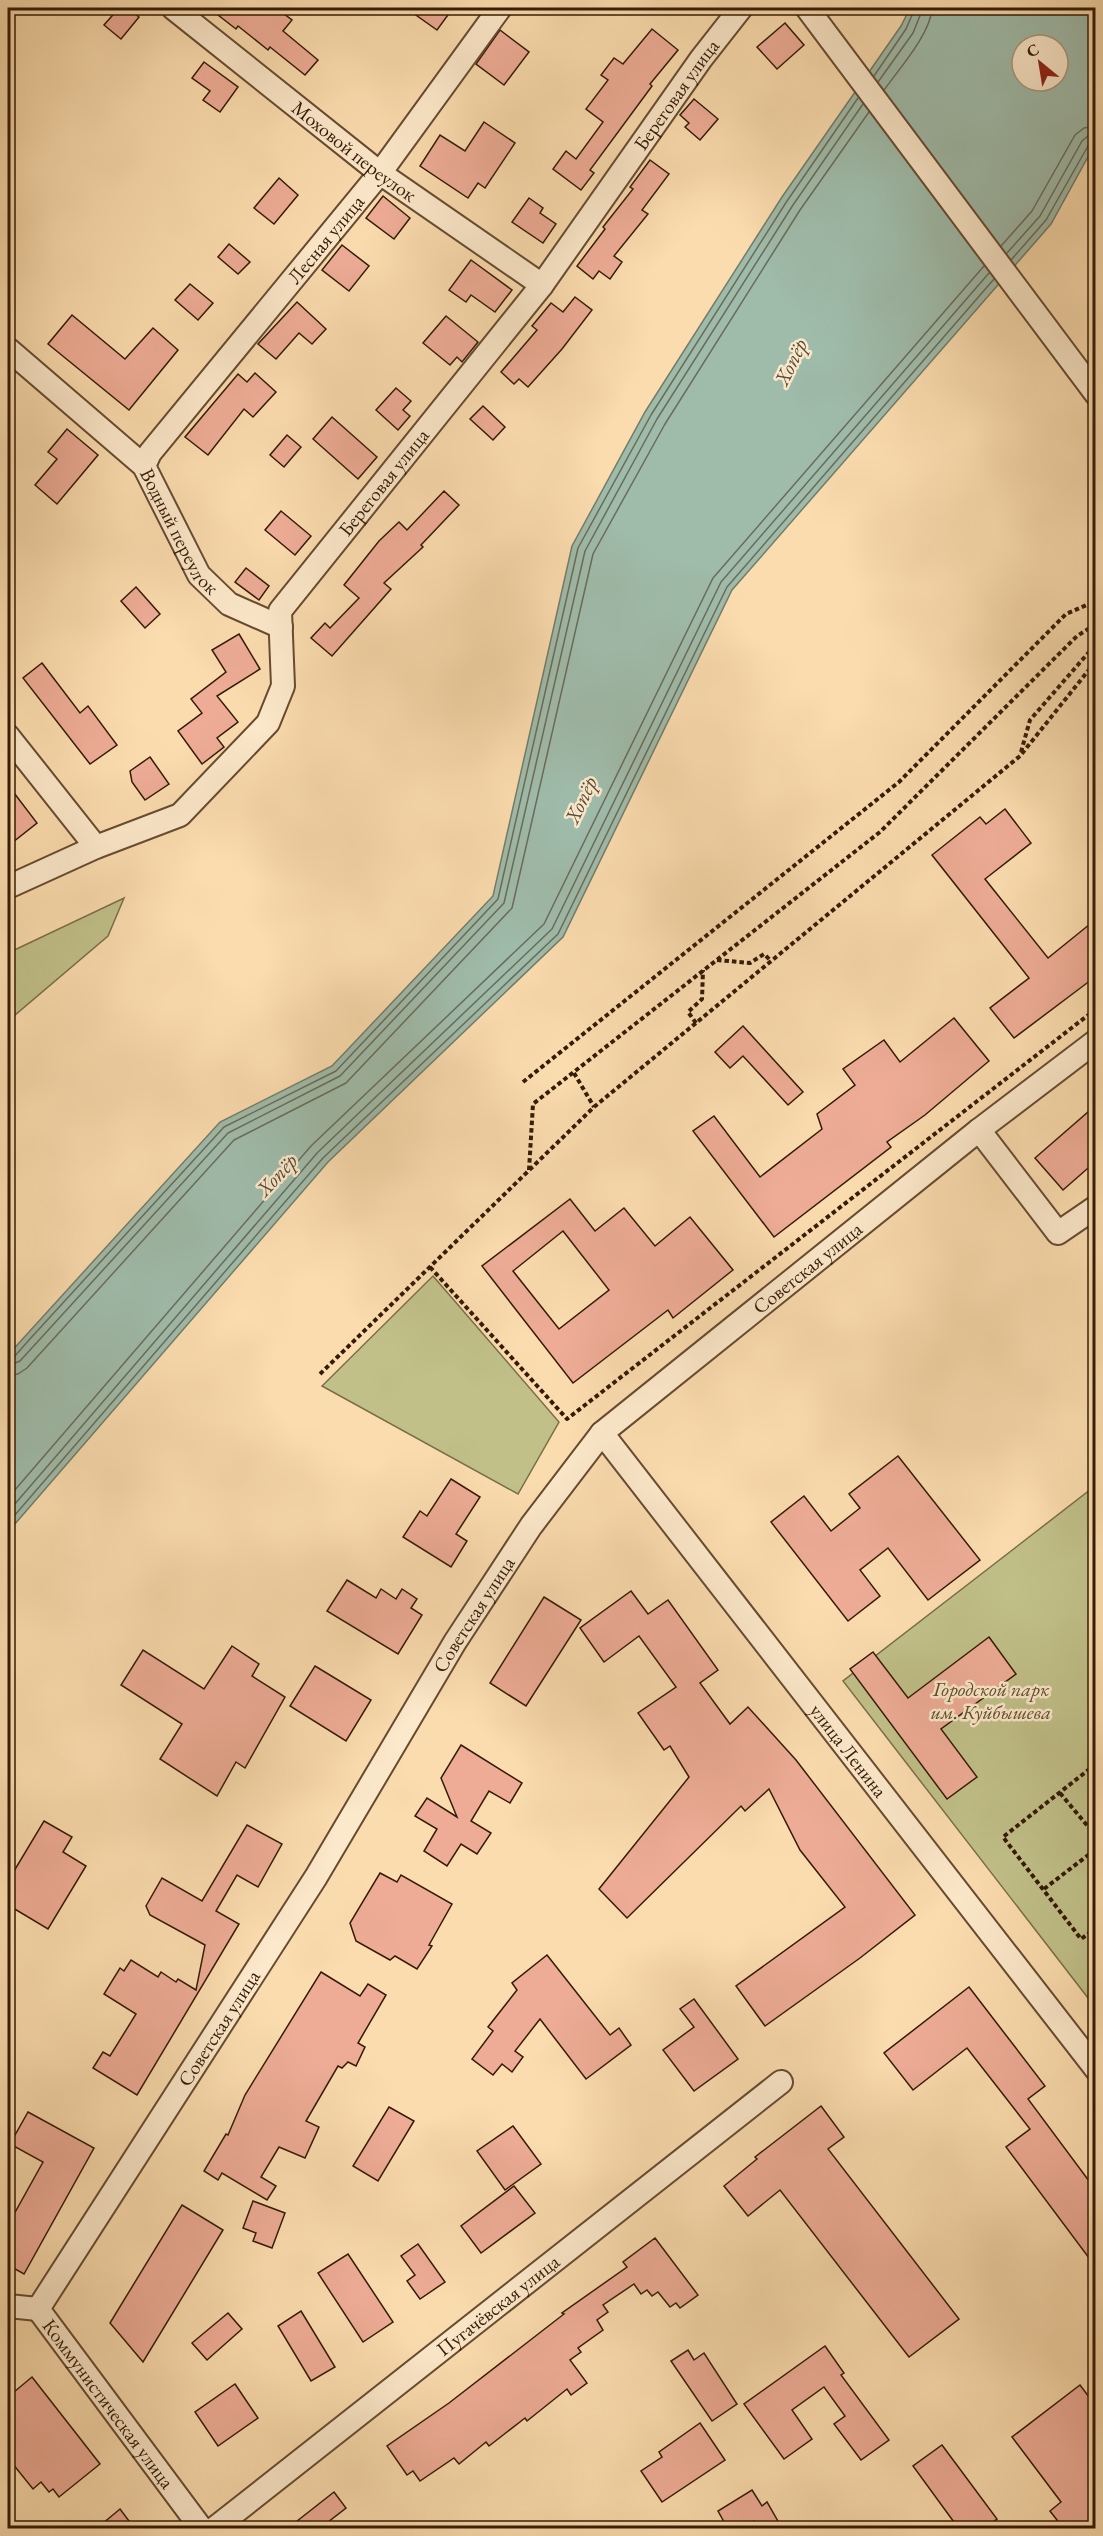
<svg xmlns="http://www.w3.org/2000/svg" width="1103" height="2536" font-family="'EB Garamond',serif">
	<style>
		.green { fill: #c1c089; stroke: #7a6e48; stroke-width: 1.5 }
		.water { fill: #9fbcab; stroke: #747c69; stroke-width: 1.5; fill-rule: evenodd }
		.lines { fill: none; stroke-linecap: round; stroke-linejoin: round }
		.shore { stroke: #6a6c59; stroke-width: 1.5 }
		.building { fill: #eeac96; stroke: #341b07; stroke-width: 1.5; fill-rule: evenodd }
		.minor-casing { stroke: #664b31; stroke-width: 26 }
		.path { stroke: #341b07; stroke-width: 4; stroke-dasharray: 4.5 3; stroke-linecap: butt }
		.minor { stroke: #fce8ca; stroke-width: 22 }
		.labels { text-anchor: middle; stroke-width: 5; stroke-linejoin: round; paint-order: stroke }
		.street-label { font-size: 20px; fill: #341b07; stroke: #fce8ca }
		.park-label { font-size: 20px; font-style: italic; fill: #5e4d2e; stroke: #fce8ca }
		.water-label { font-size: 21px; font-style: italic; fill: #544b38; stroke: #fce8ca }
	</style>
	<rect width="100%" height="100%" fill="#fbdcae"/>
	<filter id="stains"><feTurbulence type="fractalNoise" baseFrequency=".00333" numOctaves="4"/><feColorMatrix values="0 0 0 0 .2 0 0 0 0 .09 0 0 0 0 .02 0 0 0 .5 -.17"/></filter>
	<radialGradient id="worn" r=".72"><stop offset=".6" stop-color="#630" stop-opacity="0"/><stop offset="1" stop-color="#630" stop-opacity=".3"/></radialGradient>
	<g class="green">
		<path d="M124,898L108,936L8,1021V953Z"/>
		<path d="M433,1276L559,1422L518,1494L322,1386Z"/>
		<path d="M1095,1486V2007L843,1681Z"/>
	</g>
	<path class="water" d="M910,8H1095V144L1051,224L732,590L563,937L328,1162L8,1532V1355L220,1122L332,1066L493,896L572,546L645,412L782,197L901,26ZM1022,45H1058V81H1022Z"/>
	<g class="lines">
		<g class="shore">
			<path d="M874,76L906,29L915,8"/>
			<path d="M878,82L913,33L923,8"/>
			<path d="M884,90C899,69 931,33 932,8"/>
			<path d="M1001,246L1032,211L1075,135L1084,128L1096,126"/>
			<path d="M1007,253L1040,216L1082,141L1088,136L1096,135"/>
			<path d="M1011,260L1046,220L1088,146L1096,142"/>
			<path d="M8,1359L14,1357L29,1340L224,1127L336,1071L498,899L578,548L651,415L787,201L858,98"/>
			<path d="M8,1366L20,1361L228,1133L340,1076L504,903L585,551L657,419L793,205L863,104"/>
			<path d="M8,1375L18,1374L27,1368L234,1140L346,1083L512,908L593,554L665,424L800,210L869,112"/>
			<path d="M8,1498L311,1146L544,924L713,578L984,266"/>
			<path d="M8,1512L318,1152L552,929L721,582L989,273"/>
			<path d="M8,1523L323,1158L558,934L727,587L994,279"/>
		</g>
	</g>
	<g class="building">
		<path d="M119,8H128L139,17L121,39L104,25Z"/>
		<path d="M209,8H276L292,20L283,31L318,60L305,75L270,47L268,50L238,26L236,29Z"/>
		<path d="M406,8H453L437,30Z"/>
		<path d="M785,23L804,45L777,69L757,47Z"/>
		<path d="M652,29L678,50L650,84L652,86L590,170L594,173L581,190L553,169L566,151L576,159L603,122L586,109L608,80L601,75L614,58L623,64Z"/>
		<path d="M500,30L529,52L504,85L476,64Z"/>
		<path d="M204,62L238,87L220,112L203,100L210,91L192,78Z"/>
		<path d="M694,99L718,119L700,140L685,127L689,123L680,115Z"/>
		<path d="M484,122L515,143L485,188L478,183L468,198L420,166L440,135L465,151Z"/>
		<path d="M650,160L669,174L642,210L648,214L614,256L622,262L610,279L599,271L593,279L577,266L605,229L603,227L633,189L630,187Z"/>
		<path d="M279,178L298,195L274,224L254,208Z"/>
		<path d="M383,196L410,218L394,239L366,218Z"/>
		<path d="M529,198L543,208L540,213L556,224L543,243L512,222Z"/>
		<path d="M229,244L250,262L238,274L218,257Z"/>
		<path d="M342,245L369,266L349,291L322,270Z"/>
		<path d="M471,260L512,290L495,312L471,295L466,302L449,290Z"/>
		<path d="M190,284L213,303L198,320L175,300Z"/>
		<path d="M575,297L592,310L562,349L528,387L519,379L514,384L501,372L537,330L532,326L551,303L563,312Z"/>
		<path d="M297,302L326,329L312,344L299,333L276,359L258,344Z"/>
		<path d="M72,315L125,359L153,328L178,350L129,410L48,344Z"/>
		<path d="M446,316L478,342L462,362L457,357L450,365L423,343Z"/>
		<path d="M255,373L276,392L253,417L244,409L208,455L185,437L238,374L247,382Z"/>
		<path d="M396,388L411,401L403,410L410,416L398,430L376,410Z"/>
		<path d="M483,406L505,427L493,440L470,419Z"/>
		<path d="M332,417L377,457L358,479L313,439Z"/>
		<path d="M67,429L98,455L57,504L35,485L57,459L48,452Z"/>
		<path d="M287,435L301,447L284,467L270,455Z"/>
		<path d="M444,491L459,505L421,545L423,547L384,583L391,589L332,656L311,638L325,623L330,628L359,598L344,585L379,541L399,522L407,530Z"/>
		<path d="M281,511L311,536L295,555L265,530Z"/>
		<path d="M246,568L269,586L259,600L235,582Z"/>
		<path d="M136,587L160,614L145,628L121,601Z"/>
		<path d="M239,634L260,669L217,696L238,722L217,738L224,747L202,764L178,731L202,713L191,699L226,672L212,650Z"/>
		<path d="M42,663L80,713L88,706L117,745L90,764L23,678Z"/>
		<path d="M150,757L169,784L145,800L132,782L130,771Z"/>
		<path d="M8,785L37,823L8,846Z"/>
		<path d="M1005,809L1031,843L985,879L1048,958L1095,920V977L1014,1038L990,1008L1029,978L932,855L980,817L986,824Z"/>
		<path d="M954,1018L989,1061L925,1115L887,1142L891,1147L774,1237L693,1131L714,1116L760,1177L822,1129L817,1114L855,1085L843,1069L884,1040L900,1062Z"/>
		<path d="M743,1026L803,1092L788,1105L743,1056L730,1068L715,1052Z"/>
		<path d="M1095,1106V1162L1063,1190L1035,1158Z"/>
		<path d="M570,1199L595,1231L624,1208L655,1246L690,1217L733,1270L673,1318L668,1310L573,1383L482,1266ZM563,1231L609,1290L559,1329L513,1271Z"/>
		<path d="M898,1456L980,1560L928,1600L888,1548L860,1570L880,1596L848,1621L771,1522L804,1496L831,1531L860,1508L849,1494Z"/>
		<path d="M451,1479L480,1497L456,1534L467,1541L451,1567L403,1537L420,1511L427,1516Z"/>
		<path d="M347,1580L376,1598L381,1589L396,1599L402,1589L417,1599L411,1608L422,1615L398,1654L327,1611Z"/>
		<path d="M631,1591L648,1614L668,1600L718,1670L700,1683L730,1724L748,1707L796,1760L915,1915L860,1958L765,2026L736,1986L845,1907L800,1850L769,1789L745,1811L741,1806L627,1918L599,1889L689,1777L670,1746L664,1750L638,1713L676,1687L639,1636L604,1662L580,1628Z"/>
		<path d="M544,1597L581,1620L526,1706L490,1683Z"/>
		<path d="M989,1637L1016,1674L941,1729L977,1777L947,1799L850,1669L873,1652L908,1698Z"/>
		<path d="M232,1646L259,1664L252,1676L285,1697L245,1768L236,1762L217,1796L160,1759L182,1724L121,1685L143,1650L204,1689Z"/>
		<path d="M315,1666L371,1700L346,1741L290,1706Z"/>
		<path d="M461,1745L522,1783L510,1803L489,1791L471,1821L491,1833L477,1854L461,1844L447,1866L424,1851L437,1829L415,1816L427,1798L457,1817L441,1778Z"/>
		<path d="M44,1821L72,1837L63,1852L86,1866L48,1929L8,1905V1881Z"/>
		<path d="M247,1825L282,1844L258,1887L237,1875L216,1911L239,1924L137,2095L93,2068L103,2052L110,2056L136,2014L104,1994L120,1968L124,1971L131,1960L158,1977L161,1972L176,1982L178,1979L196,1990L205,1945L150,1915L146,1906L162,1878L202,1901Z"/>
		<path d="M380,1873L397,1882L401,1875L452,1904L429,1945L432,1946L417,1969L395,1956L390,1960L356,1941L350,1923Z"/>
		<path d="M547,1955L610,2035L619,2028L631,2045L586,2079L540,2019L515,2051L523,2057L512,2072L502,2064L493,2075L472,2059L493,2031L488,2027L517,1990L512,1983Z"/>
		<path d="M321,1972L360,1996L368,1984L386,1995L358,2043L365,2047L356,2066L348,2062L342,2068L338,2066L306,2121L319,2127L305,2158L279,2147L261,2177L276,2186L267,2200L222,2173L218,2180L204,2171L226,2134L228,2135L245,2095Z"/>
		<path d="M969,1987L1045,2086L1028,2099L1095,2189V2266L1006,2147L1030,2129L967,2048L913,2090L884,2053Z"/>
		<path d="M694,1999L738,2059L694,2091L663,2050L694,2027L680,2009Z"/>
		<path d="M821,2106L844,2137L828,2149L959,2319L909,2357L780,2190L748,2216L724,2186L757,2159L755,2157Z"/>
		<path d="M389,2107L414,2121L378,2181L353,2166Z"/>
		<path d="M28,2112L94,2148L24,2274L8,2265V2225L43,2162L10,2144Z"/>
		<path d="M513,2126L541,2164L505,2190L477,2151Z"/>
		<path d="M514,2186L535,2213L481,2253L461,2226Z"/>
		<path d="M253,2201L285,2213L272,2248L253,2241L256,2233L243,2228Z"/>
		<path d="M182,2205L223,2230L143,2362L110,2323Z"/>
		<path d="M655,2238L698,2295L680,2308L676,2303L670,2307L658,2292L652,2296L647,2290L641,2294L634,2284L603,2305L608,2312L597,2320L603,2330L578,2348L581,2352L570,2360L587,2383L571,2395L567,2389L527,2421L525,2418L489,2446L486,2442L459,2464L454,2458L420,2481L413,2471L407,2475L387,2446L449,2403L564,2314L562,2313L627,2267L623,2262Z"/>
		<path d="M418,2244L445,2282L420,2299L407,2281L415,2275L401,2256Z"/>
		<path d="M348,2254L393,2322L363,2342L318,2273Z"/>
		<path d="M301,2311L335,2367L311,2381L278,2326Z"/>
		<path d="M228,2313L242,2329L207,2360L192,2343Z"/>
		<path d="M825,2346L844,2373L841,2375L889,2440L861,2460L834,2424L845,2416L824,2387L792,2410L812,2439L784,2459L744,2404Z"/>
		<path d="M688,2350L694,2360L704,2353L737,2404L712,2421L671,2361Z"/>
		<path d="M32,2377L100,2464L59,2497L53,2489L49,2492L41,2482L33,2489L8,2458V2397Z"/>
		<path d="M235,2384L258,2418L218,2446L195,2412Z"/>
		<path d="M1080,2385L1095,2405V2529H1064L1050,2511L1061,2502L1012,2437Z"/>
		<path d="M700,2423L725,2460L662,2502L641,2471L662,2457L659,2452Z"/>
		<path d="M942,2445L997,2519L984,2529H959L913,2466Z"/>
		<path d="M752,2490L762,2506L767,2502L779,2523L769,2529H759L754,2521L742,2529H728L718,2511Z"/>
		<path d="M334,2492L346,2508L319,2529H287Z"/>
		<path d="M120,2509L135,2529H96Z"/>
	</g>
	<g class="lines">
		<defs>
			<g id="minor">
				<path id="s1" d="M173,8L380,173L542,285"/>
				<path d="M807,8L1096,394"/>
				<path id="s2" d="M8,349L144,466L199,575L229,604L281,627"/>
				<path id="s3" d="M144,466L150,453L380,173L500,8"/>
				<path d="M8,736L96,847"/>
				<path id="s4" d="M8,887L96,847L180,815L268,723L283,686L280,611L542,285L701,59L741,8"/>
				<path d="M979,1130L1058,1233L1096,1207"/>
				<path id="s5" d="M602,1433L1096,2069"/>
				<path d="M8,2306L38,2309"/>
				<path id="s6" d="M38,2309L316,1877L455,1642L531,1526L602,1433L979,1130L1096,1041"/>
				<path id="s7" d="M38,2309L201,2528"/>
				<path id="s8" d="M215,2528L781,2082"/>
			</g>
		</defs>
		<use href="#minor" class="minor-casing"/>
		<g class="path">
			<path d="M1021,752L1030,720L1096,644"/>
			<path d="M717,960L750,963L764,954L771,961"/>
			<path d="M696,1023L688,1012L702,999L703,970"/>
			<path d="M574,1073L594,1107"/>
			<path d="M523,1082L899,782L1066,614L1096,601"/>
			<path d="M529,1170L533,1104L880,832L1077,636L1096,624"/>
			<path d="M430,1267L567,1419L1096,1009"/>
			<path d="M320,1374L594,1107L1020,756L1096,661"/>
			<path d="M1096,1764L1003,1837L1081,1939L1096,1928"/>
			<path d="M1060,1793L1096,1836"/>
			<path d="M1044,1889L1096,1849"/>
		</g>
		<use href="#minor" class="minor"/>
	</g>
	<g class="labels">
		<g class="street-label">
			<text dy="7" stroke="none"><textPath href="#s4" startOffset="1080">Береговая улица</textPath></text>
			<text dy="7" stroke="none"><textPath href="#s1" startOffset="231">Моховой переулок</textPath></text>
			<text dy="7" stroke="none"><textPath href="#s3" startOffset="291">Лесная улица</textPath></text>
			<text dy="7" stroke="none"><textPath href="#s4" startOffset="594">Береговая улица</textPath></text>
			<text dy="7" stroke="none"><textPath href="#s2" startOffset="254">Водный переулок</textPath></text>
			<text dy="7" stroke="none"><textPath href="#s6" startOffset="1306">Советская улица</textPath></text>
			<text dy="7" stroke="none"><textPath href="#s6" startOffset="820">Советская улица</textPath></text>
			<text dy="7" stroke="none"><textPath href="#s5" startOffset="402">улица Ленина</textPath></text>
			<text dy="7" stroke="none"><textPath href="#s6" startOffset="334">Советская улица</textPath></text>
			<text dy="7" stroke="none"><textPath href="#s8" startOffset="360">Пугачёвская улица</textPath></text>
			<text dy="7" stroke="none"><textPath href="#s7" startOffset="118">Коммунистическая улица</textPath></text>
		</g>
		<g class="park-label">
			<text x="991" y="1696">Городской парк<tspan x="991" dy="23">им. Куйбышева</tspan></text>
		</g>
		<g class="water-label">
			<text transform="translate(791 362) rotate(-64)" y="7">Хопёр</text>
			<text transform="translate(581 800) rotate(-65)" y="7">Хопёр</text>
			<text transform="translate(277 1175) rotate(-47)" y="7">Хопёр</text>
		</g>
	</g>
	<rect width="1103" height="2536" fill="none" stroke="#fbdcae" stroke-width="30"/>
	<rect x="9" y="9" width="1085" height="2518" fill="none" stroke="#341b07" stroke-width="3"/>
	<rect x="15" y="15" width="1073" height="2506" fill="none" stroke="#341b07" stroke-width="1.5"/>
	<g transform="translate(1040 63) rotate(330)"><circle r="28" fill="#fce8ca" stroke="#ac967c" stroke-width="1.5"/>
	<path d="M0-4.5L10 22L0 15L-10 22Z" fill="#8f2418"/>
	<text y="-9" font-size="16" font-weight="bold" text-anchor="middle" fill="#341b07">С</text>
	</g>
	<rect width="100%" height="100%" filter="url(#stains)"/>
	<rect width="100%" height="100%" fill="url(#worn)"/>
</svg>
